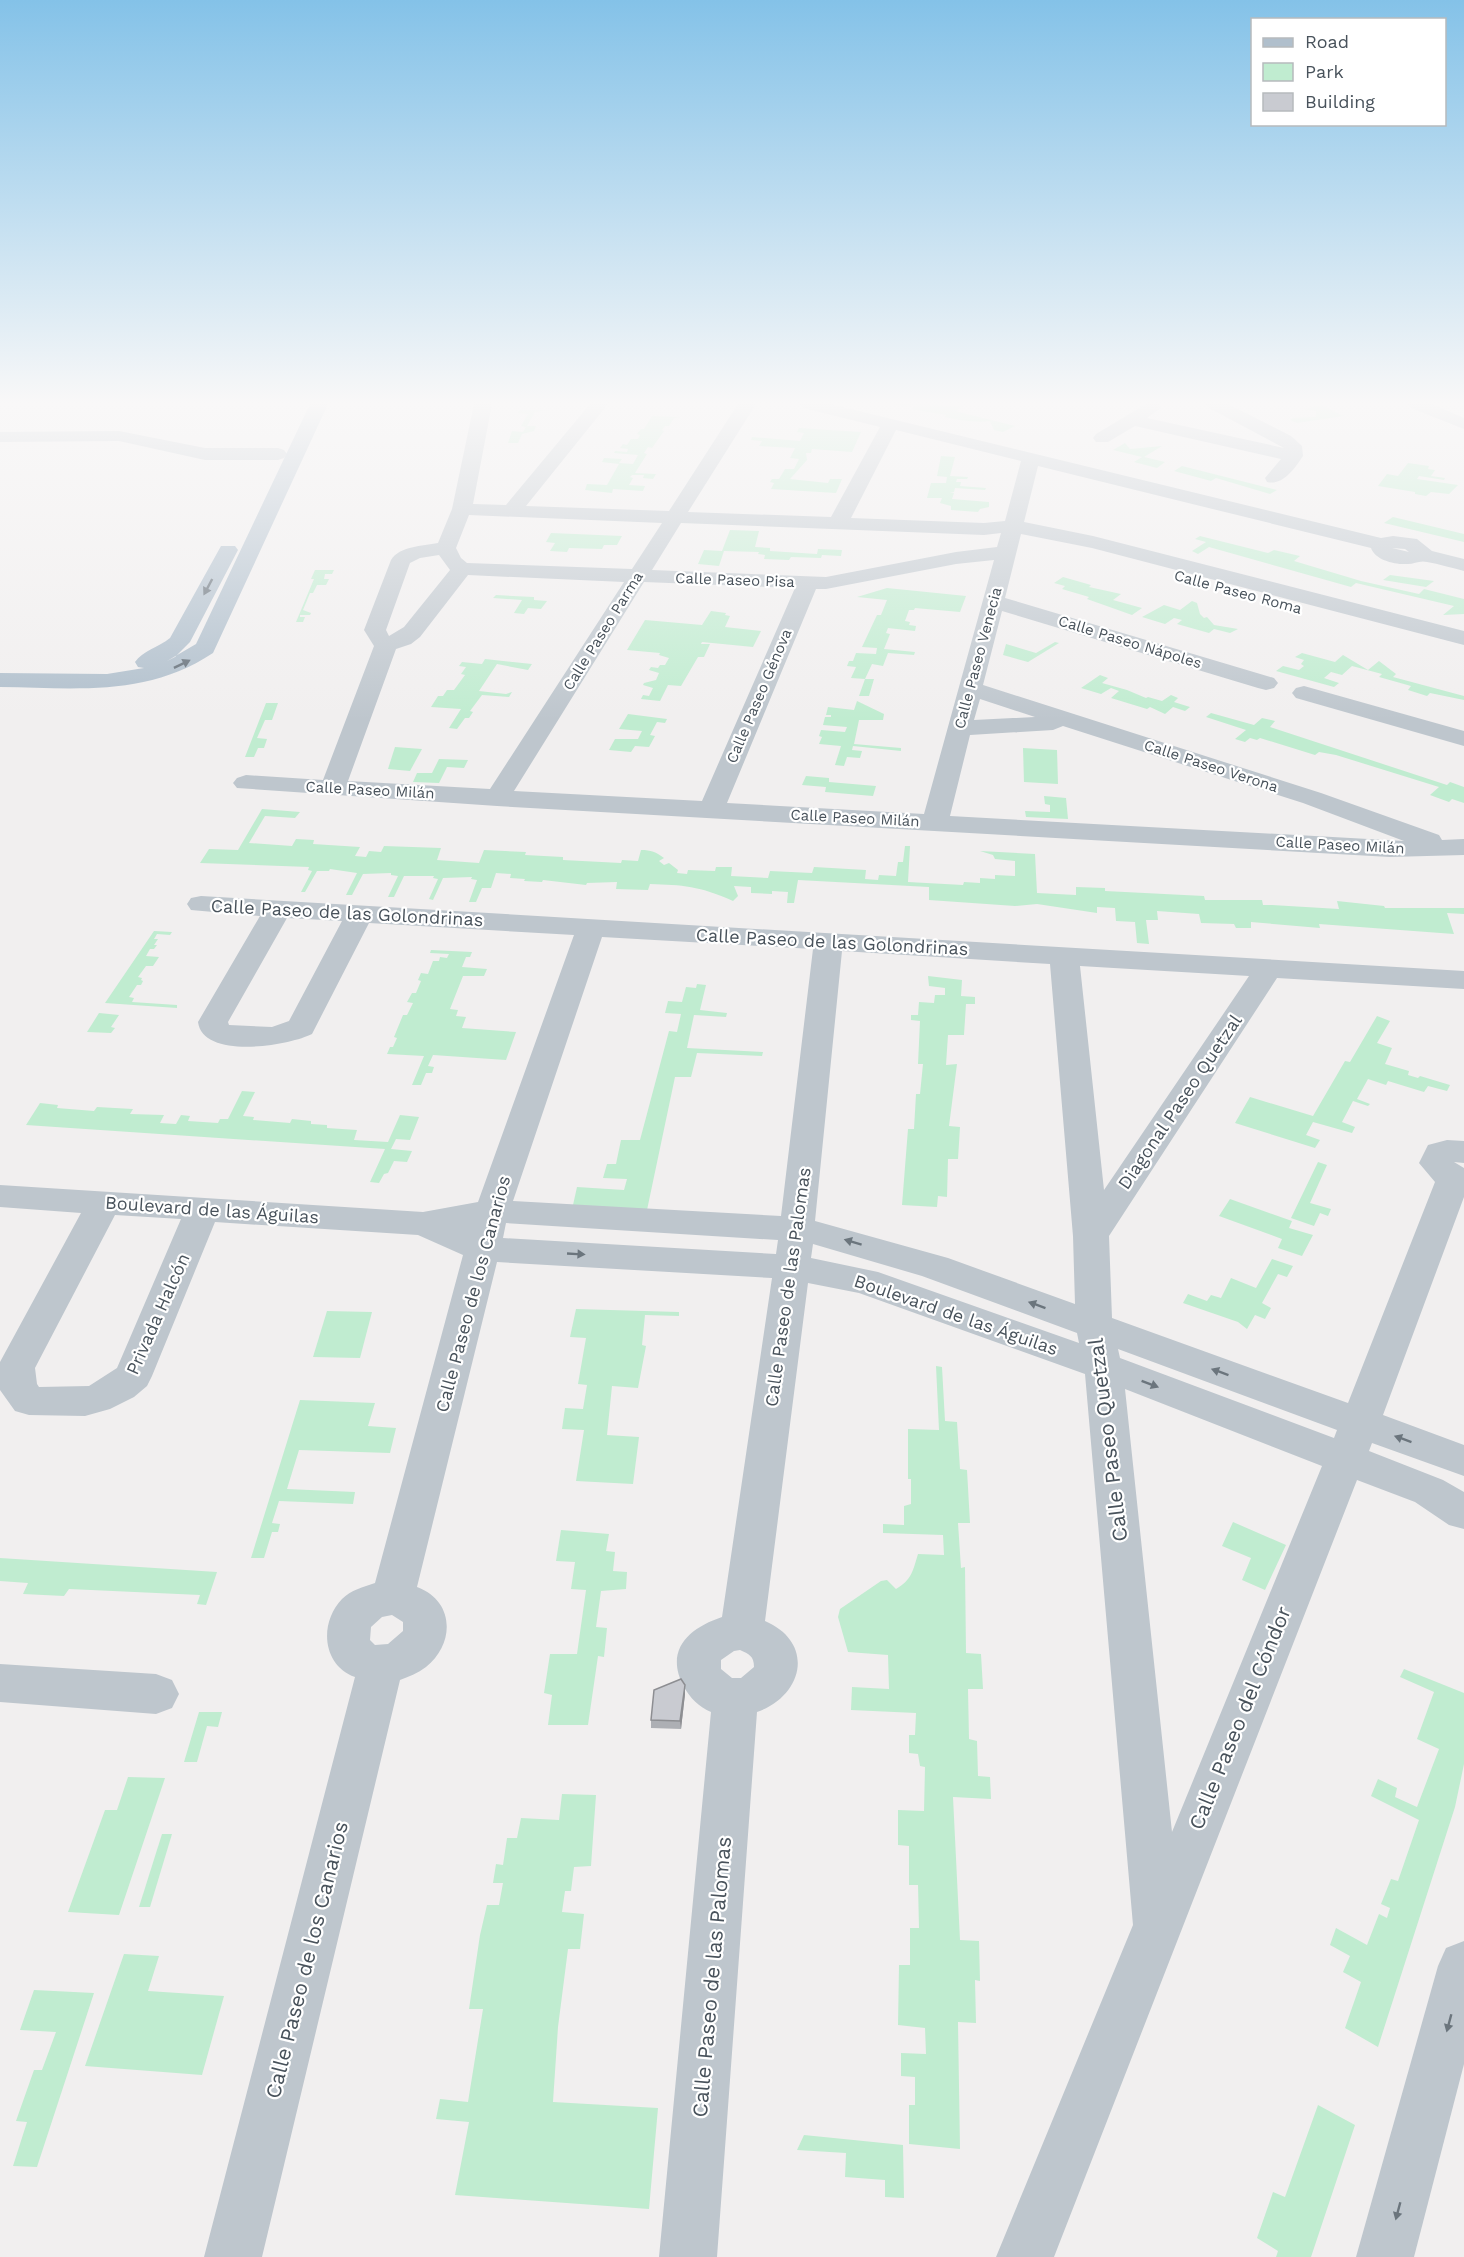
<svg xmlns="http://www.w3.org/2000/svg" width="1464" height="2257" font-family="'Work Sans',sans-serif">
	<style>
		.green { fill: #c0ecd0 }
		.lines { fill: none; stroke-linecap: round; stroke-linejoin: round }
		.minor { fill: #bec6cd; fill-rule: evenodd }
		.major { fill: #b0bfcc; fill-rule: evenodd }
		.wall { fill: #adafb4 }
		.shaded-wall { fill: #8d8e92 }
		.building { fill: #c9cbd1; stroke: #8d8e92; stroke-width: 1.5 }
		.oneway { fill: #626d77 }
		.oneway2 { fill: #6b757d }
		.labels { text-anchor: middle; stroke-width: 4.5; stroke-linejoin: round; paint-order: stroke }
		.far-street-label { font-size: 15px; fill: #48525b; stroke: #fff }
		.street-label { font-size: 18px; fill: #48525b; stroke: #fff }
		.near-street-label { font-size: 21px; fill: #48525b; stroke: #fff }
	</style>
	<rect width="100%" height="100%" fill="#f1efef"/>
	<g class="green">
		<path d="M891,404C913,404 933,404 954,406C959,407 962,404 967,404L955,411L1015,426L1003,432L994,430L990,421C978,423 956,420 945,417L946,415L911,409L916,405L906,407Z"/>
		<path d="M1322,405L1343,416L1297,423L1290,420L1293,418L1316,417V411L1303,409Z"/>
		<path d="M520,410H548L535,412L527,426H536L534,431L522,434L518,443H508L512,431L523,432L526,427L521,426L528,414L517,413Z"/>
		<path d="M652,416L680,417L674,418L669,426H665L662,430L664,431L652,448L648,447L644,453L647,454L635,473L656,474L653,479L643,478L644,475H632L630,477L633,478L629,485L645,486L643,491L613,489L612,493L585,490L587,484L607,485L619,464L602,462L604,458L622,459L619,463L633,464L638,455L614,453L615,451L627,452L628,449L620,448L623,444L627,445L631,439H638L640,435L637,434L641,429H644Z"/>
		<path d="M799,428L861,432L852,452L812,449L811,453H806L807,460L790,479L828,483L830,479H842L836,493L771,489L774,483L770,482L772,479H779L785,469H794L799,459L790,458L795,448L759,446L762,441L751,440L752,437L800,441L804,433L797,432Z"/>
		<path d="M1125,443L1130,449L1162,446L1144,457L1165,462L1157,468L1134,462L1142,457L1113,450Z"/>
		<path d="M941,456L955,457L950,476L968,477L967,479H957L956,482H961L960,486L986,488L985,490L955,488L954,492L950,493H954L952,499L989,502V507L980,509L978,512L951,510V506L940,503L942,498H927L931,483H946L947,477L937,476Z"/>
		<path d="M1408,463L1429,466L1428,469L1435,470L1431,476L1445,478L1444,480L1419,476L1417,479L1458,485L1449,494L1431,492L1426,496L1415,494V492L1378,486L1387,474L1398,476Z"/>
		<path d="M1182,466L1277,490L1270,494L1216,478L1211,481L1174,471Z"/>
		<path d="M1393,517L1464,534V542L1384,523Z"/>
		<path d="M730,530L759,531L755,547L770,548V551L817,554L818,549L842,550L841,556L822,555L821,558L791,557L789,560L764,559L765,555L758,554L759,552L724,551L719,566L698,564L704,550L722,551Z"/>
		<path d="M551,533L622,536L617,545H604L602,549L569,548L567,552L550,551L555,543L546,542Z"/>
		<path d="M1200,536L1268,553L1274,550L1300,556L1294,561L1361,581L1419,594L1424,589L1464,599V614L1443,615L1454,606L1356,583L1351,587L1209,547L1198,554L1192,551L1206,542L1195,539Z"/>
		<path d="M315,570H334L332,574H325L324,579H329L326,585H317L313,593H310L303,610L311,613L310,615H300V617H305L303,622H296L314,579H311Z"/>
		<path d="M1390,575L1434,581L1426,587L1383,580Z"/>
		<path d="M1063,577L1091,585L1089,587L1121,594L1113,600L1142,608L1132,615L1087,599L1089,597L1062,589L1065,586L1054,583Z"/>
		<path d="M887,588L966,596L960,612L915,608L914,610H909L905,621L910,622L909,625L916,626L915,631L888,628L886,633L890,634L884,649L915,652L914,655L888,653L883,666L872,664L865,679H874L869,696H859L865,679L851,678L856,667L847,666L849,661H853L856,653L876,654L877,648L862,647L877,615H881L887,600L857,597Z"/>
		<path d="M496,595L534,597V600L547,601L541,609L528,608L524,614L514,613L522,600L493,598Z"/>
		<path d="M1192,601L1197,603L1200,614L1204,618L1207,617L1214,625L1238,629L1230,633L1214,629L1209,633L1177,624L1182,620L1174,618L1165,624L1142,617L1164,605L1180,610Z"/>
		<path d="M711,611L726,613L725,615L730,616L725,627L761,631L753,647L702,642L701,644H710L704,657H698L681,686L668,685L660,701L641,699L643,695L649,696L653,688L643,685L644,683L656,680L659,673L649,670L651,667L658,668L660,665H665L669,658L659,655L660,653L627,650L645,620L702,625Z"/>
		<path d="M1055,642L1059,643L1028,662L1003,655L1006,644L1036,653Z"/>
		<path d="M1302,653L1335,662L1343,655L1368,670L1379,661L1396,674L1393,677L1464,696V700L1430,693L1427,696L1408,690L1411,686L1379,677L1382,674L1352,666L1342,675L1331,672L1324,678L1339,683L1334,687L1276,671L1283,666L1299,670L1304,666L1301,664L1304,660L1295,657Z"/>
		<path d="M485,659L532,664L528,670L497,664L479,691L506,694L512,692L509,697L482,695L470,711L473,712L469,718H465L457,729L449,728L461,709L431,707L438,696H443L447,690H454L465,675L461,674L466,667L459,666L462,662L482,664Z"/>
		<path d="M1100,675L1108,678L1102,683L1127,690L1146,698L1148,697L1162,701L1171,695L1178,698L1174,702L1190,707L1185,711L1173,707L1165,714L1150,707L1147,709L1111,698L1119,691L1111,688L1101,694L1081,688Z"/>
		<path d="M857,701L884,714L883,720H859L854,744L901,748V751L853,746L852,750L862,751L860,758L847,757L844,766L835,765L841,746L819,744L822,737L819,736L821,730L845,732L847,727L823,725L825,717H831V715H826L828,707L854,710Z"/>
		<path d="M266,703H278L272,720H265L257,738L267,739L264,748H258L254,757H245Z"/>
		<path d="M1211,713L1254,725L1262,718L1275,721L1270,727L1447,785L1450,782L1464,787V803L1452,799L1449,802L1430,795L1439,787L1336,755L1319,752L1315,755L1260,738L1257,740L1250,738L1245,742L1235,739L1246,730L1206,717Z"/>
		<path d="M628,714L667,719L665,723L657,722L650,735L655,736L649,747L635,746L631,752L609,750L615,739H638L642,731L619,729Z"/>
		<path d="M395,747L422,749L410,771L388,769Z"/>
		<path d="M1023,748L1057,750L1058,784L1024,782Z"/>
		<path d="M439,759L468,760L464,768L447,767L439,783L413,782L417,773H432Z"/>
		<path d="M806,776L829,778V782L876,786L873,796L825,792L826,787L802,785Z"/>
		<path d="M1044,796L1066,798L1068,819L1026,817L1025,811L1050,812V805L1045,804Z"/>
		<path d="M262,809L300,812L295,818L265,816L249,843L292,846L296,839L314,840L313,844L360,847L355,856L366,857L369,851L381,852L384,846L441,848L437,860L479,863L484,850L526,852L525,855L563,857V860L621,863L622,860L638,861L641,850C651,850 656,852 664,858L659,861L664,865L669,863L678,870L677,873L687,874L688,870L715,871L716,867H732L731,876L768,878L770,871L812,873L814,867L866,870L865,879L878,880L879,875L896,876L898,862H903L905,846H910L908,882L963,885L964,882L980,883V878L995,879V875L1015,876V861L995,859L993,855L980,851L1035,854L1037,893L1076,895V887L1105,888V891L1204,896L1205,900H1262L1263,905H1272L1339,909L1337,901L1384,906L1385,908H1464V914L1447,913L1454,934L1319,924L1320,928L1251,922V928H1236L1234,924L1201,923L1199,914L1157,911L1158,920H1146L1149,944L1137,943L1135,922L1116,921L1115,908L1097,907V913L1037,904L1015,906L929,900V887L798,880L794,903H787L788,892L772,891V894L751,893V887L734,886L738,896L733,901C700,886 682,885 650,884L648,890L616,889L617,882L587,883L586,885L543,880L542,882L524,881L525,879L510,878L511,874L496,873L491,888H482L476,902H469L477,880L471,879L472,877L443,878L433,900L429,899L438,879L433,878L434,876H404L394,897H388L398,876L391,875V873L363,874L352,895H346L357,873L330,869L329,871H317L305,892H301L312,871L308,870L309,867L200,863L209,849L238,850Z"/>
		<path d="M154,931L172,932L170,935L157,934L154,939H158L154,945H157L154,949H150L146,956L159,957L153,966H146L138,977L142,978L141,980L143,981L141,985H137L129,997L134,998L132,1002L177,1005V1008L105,1003Z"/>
		<path d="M431,950L472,952L470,957H466L462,967L487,969L484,976H463L450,1009L458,1010L456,1016L466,1017L462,1028L516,1032L506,1060L433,1055L428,1066L434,1067L432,1073H426L421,1085H412L424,1056L387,1054L390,1047H393L397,1038L394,1037L403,1015H407L413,1003L407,1002L412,993H416L421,981L418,980L421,973L428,974L433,961H439L440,957L447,958L449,954L430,953Z"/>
		<path d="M928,976L962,980L961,996L975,997V1004H966L964,1035H948L946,1065L957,1064L949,1126L960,1127L958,1159H948L947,1197L938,1196L937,1207L902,1205L908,1129H914L916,1094H920L923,1064H918L920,1021L911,1020V1015H918L919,1002L934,1003L935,995H945V988L929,986Z"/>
		<path d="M697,984L706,985L700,1010L727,1013L726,1017L694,1015L687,1048L763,1052L762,1056L697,1053L691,1077H675L647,1210L573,1205L577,1187L624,1190L627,1179L603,1178L607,1164H616L621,1140H640L669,1031L677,1032L681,1014L665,1013L668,1001L682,1002L686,987L696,988Z"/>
		<path d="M99,1013L119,1015L111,1027L115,1028L111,1033L87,1032Z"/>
		<path d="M1377,1016L1390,1021L1377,1043L1392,1048L1385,1064L1409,1071L1408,1075L1418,1078L1420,1076L1450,1085L1447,1091L1428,1086L1424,1092L1388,1081L1386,1085L1368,1079L1357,1099L1370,1104L1368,1106L1353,1101L1342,1122L1355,1127L1352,1133L1313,1122L1306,1135L1320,1140L1315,1148L1235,1123L1250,1097L1313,1116L1345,1061L1350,1062Z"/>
		<path d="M242,1091L255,1092L243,1116L254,1117L253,1120L290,1123L292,1119L311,1121V1124L327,1125V1128L357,1130L354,1140L388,1142L400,1115L419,1117L410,1140L396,1139L391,1149L412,1151L407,1162L394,1161L388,1173L384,1174L379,1183L370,1182L385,1149L26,1125L40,1103L58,1105L57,1108L94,1111L97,1107L133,1109L130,1114L164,1115L160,1123L176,1124L181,1115L190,1116L188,1121L218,1123L220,1119H228Z"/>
		<path d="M1318,1162L1327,1165L1310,1203L1331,1209L1328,1216L1320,1213L1314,1226L1291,1218Z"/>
		<path d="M1230,1199L1292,1221L1289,1228L1313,1235L1302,1256L1278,1248L1282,1239L1219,1216Z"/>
		<path d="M1272,1259L1293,1266L1287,1277L1278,1274L1262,1303L1271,1308L1265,1319L1255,1315L1247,1329L1238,1322L1183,1303L1188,1294L1207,1301L1211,1295L1221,1298L1231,1278L1256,1288Z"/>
		<path d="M576,1309L679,1312V1316L645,1315L642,1345L646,1346L638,1388L612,1386L607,1435L639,1437L633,1484L576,1481L584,1430L562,1429L565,1408L583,1409L587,1385L578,1384L586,1338L570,1337Z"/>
		<path d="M327,1311L372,1312L360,1358L313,1357Z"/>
		<path d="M936,1366L942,1367L945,1421L957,1422L960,1469L967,1470L970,1523H958L961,1568L965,1567L966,1653L981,1654L983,1689H968L969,1739L977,1741L978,1776L990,1777L991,1799L953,1797L960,1940L979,1941L980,1981L975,1980L976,2023L958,2022L960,2149L909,2144V2105H915V2077L901,2076V2053L926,2054L925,2028L898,2025L899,1965H910V1928H919L918,1885H909V1846L898,1845V1810L924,1811L925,1767L920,1766L918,1754L909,1753V1735H915L916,1713L851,1710L852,1687L889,1689L888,1655L848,1652L838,1617L840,1609L881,1581L887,1580L896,1589C912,1580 913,1570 918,1554L944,1555L943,1535L883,1533V1524L904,1525V1506L911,1504V1479H908V1429L939,1430Z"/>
		<path d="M300,1400L375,1403L368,1426L396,1428L390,1453L299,1450L287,1489L355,1492L353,1504L279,1501L272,1523L280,1524L278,1532H272L264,1558H251Z"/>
		<path d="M1233,1522L1286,1545L1265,1590L1242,1580L1251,1558L1222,1546Z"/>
		<path d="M561,1530L609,1534L606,1551L615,1552L613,1571L627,1572L626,1589L601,1591L596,1627L607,1628L604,1657L598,1656L588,1725H548L552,1695L544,1693L550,1654H577L586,1590L571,1589L575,1562L556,1561Z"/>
		<path d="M0,1558L217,1572L206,1605L197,1604L200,1595L69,1589L64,1596L23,1594L28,1583L0,1581Z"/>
		<path d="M1404,1669L1464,1693V1764L1455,1807L1378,2047L1345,2028L1361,1982L1343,1972L1350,1956L1330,1945L1336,1928L1367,1945L1379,1914L1387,1918L1390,1908L1381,1904L1391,1879L1398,1881L1419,1820L1371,1796L1378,1779L1397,1788L1395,1797L1417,1807L1439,1749L1417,1739L1434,1692L1400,1677Z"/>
		<path d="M199,1712H222L218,1727L207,1726L197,1762H184Z"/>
		<path d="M128,1777L165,1778L119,1915L68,1912L105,1810H117Z"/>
		<path d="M562,1794L596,1795L591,1866L574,1867L571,1891H565L562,1912L584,1914L580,1949H568L558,2027L553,2102L658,2108L649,2209L455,2195L469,2122L436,2119L440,2099L468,2102L483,2009H469L480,1935L487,1905H499L503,1883H493L496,1864L503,1865L507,1838H517L521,1818L559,1820Z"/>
		<path d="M162,1834H172L150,1907H139Z"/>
		<path d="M124,1954L159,1956L148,1991L224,1996L202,2075L85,2066Z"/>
		<path d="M34,1990L94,1993L37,2167L13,2166L27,2122L16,2121L34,2070H42L56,2032L20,2030Z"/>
		<path d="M1318,2105L1355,2125L1311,2257H1276L1278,2251L1257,2238L1273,2192L1285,2197Z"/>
		<path d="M804,2135L903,2145L904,2198L885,2197V2180L845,2177L846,2153L797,2150Z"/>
	</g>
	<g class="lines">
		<g class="minor">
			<path d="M474,404H492L473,504L506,505L590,404H608L526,506L669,511L738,404H756L688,512L831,517L880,427L803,408L800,404H830L1381,538L1393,536L1417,539L1432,551L1464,559V571C1452,568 1439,564 1427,562C1420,560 1414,564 1408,564C1395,565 1375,560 1371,548L1038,466L1024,522L1093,536L1464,631V645L1092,548L1021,534L1005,598L1274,678L1278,683L1274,688L1266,690L1258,688L1002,611L983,685L1321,793L1439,835L1442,840L1464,839V855L1390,857L497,806L237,788L233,783L237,778L246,775L323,780L374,646L364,630L391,560C400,546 422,546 438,543L452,509ZM896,430L1021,461L1005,521L984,523L851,518ZM469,515L662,523L632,569L467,563L461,558L456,548ZM681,523L984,535L1001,533L997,547L956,552L826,577L652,570ZM1392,548L1405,549L1409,552ZM439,555L450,570L404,627L389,636L386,630L410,563L420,558ZM994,560L924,814L727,803L816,589H826L956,564ZM468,575L624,582L490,789L348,781L396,649L411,644L420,637ZM644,582L795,588L702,801L514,791ZM980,699L1035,717L974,720ZM1063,726L1303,803L1404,841L950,816L970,735L1053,730Z"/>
			<path d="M1146,404H1158L1161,408L1147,418L1284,448L1209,408L1206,404H1228L1291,436L1302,446L1303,456C1295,468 1283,486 1267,482L1265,478L1281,459L1135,426L1108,442H1096L1093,438L1096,434Z"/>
			<path d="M1408,404H1432L1464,418V429L1411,408Z"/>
			<path d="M119,431L205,448H278L284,450L287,454L284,458L278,460H205L119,441L0,442V432Z"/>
			<path d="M1304,686L1464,731V746L1296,698L1292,693L1296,688Z"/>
			<path d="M201,896L1464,971V989L1277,978L1109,1236L1112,1318L1348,1403L1435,1182L1419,1163L1428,1145L1447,1140L1464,1141V1163L1454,1162L1464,1168V1197L1383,1415L1464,1445V1476L1372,1443L1369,1451L1443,1480L1464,1492V1529L1449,1525L1415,1502L1357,1480L1054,2257H996L1133,1925L1085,1374L859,1293L808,1283L765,1621C816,1643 803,1696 757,1712L717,2257H659L711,1712C699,1707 690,1698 684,1687C664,1650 689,1628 722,1617L772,1278L497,1262L417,1587C455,1601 455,1644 426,1667C418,1673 408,1677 400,1680L262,2257H204L355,1677C322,1665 319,1623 342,1599C351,1590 363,1587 375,1583L463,1255L418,1235L215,1222L152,1376L147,1386L134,1397L110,1409L85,1416L29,1415L15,1411L0,1390V1362L81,1213L0,1207V1185L423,1212L478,1202L574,935L369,923L312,1034C288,1046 203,1060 198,1022L260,916L191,910L187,904L191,898ZM287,918L342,921L289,1021L272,1027L229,1025L228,1022ZM602,937L813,949L781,1216L513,1201ZM842,951L1050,964L1073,1236L1075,1304L948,1258L815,1221ZM1080,966L1249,976L1104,1190ZM115,1215L181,1219L117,1368L89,1386L39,1387L37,1384L35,1368ZM506,1223L778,1240L776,1254L503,1238ZM813,1244L922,1276L1077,1333L1079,1343L878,1272L811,1258ZM1118,1349L1337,1430L1334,1438L1120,1358ZM1125,1389L1322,1466L1172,1832ZM392,1615L403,1622V1631L388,1644L375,1645L370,1640L371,1627L382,1617ZM740,1650C749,1654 754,1656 754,1667L741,1678H732L721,1669V1660L734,1651Z"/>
			<path d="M0,1664L156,1674L172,1680L179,1694L172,1708L156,1714L0,1702Z"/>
			<path d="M1464,1941V2064L1414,2257H1356L1438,1966L1446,1948Z"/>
		</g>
		<path class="major" d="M310,404H328L213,653C147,697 76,688 0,687V673L107,674L144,668L138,667L135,662C142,651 159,647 170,638L221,546H235L238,550L190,642L175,657L167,661L196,644Z"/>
	</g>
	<path class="wall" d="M685,1685V1694L681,1729L651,1728V1720Z"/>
	<path class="shaded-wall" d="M685,1685V1694L681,1729L680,1721Z"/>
	<path class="building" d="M681,1679L685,1685L680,1721L651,1720L654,1690Z"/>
	<defs><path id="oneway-solid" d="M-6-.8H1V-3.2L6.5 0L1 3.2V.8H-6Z" transform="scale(1.5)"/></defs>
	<g class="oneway">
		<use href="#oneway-solid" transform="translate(208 587) rotate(118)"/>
		<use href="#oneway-solid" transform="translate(182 664) rotate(-26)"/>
	</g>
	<g class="oneway2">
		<use href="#oneway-solid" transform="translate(853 1242) rotate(-163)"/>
		<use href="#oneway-solid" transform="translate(576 1254) rotate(3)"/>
		<use href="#oneway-solid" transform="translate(1037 1305) rotate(-160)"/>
		<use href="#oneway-solid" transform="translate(1220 1372) rotate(-160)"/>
		<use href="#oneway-solid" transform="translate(1150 1384) rotate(21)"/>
		<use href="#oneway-solid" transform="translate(1403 1439) rotate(-160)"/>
		<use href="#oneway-solid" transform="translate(1449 2023) rotate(105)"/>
		<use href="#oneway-solid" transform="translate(1398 2211) rotate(105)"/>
	</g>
	<linearGradient id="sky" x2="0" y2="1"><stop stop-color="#84c2e8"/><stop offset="0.56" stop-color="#f9f8f8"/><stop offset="1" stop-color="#f9f8f8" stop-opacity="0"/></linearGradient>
	<rect width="1464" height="720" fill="url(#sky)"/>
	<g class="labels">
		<g class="far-street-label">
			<text transform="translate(735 580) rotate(2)" y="5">Calle Paseo Pisa</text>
			<text transform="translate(1238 592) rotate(15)" y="5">Calle Paseo Roma</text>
			<text transform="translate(603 631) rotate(-58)" y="5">Calle Paseo Parma</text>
			<text transform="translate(1130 642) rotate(17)" y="5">Calle Paseo Nápoles</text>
			<text transform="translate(978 658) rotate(-75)" y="5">Calle Paseo Venecia</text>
			<text transform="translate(759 696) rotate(-67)" y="5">Calle Paseo Génova</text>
			<text transform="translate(1211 766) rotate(18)" y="5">Calle Paseo Verona</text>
			<text transform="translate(370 790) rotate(3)" y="5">Calle Paseo Milán</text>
			<text transform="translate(855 818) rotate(3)" y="5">Calle Paseo Milán</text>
			<text transform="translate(1340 845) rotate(3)" y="5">Calle Paseo Milán</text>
		</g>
		<g class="street-label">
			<text transform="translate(347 913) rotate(3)" y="6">Calle Paseo de las Golondrinas</text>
			<text transform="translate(832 942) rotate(3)" y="6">Calle Paseo de las Golondrinas</text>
			<text transform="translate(1180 1102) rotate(-56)" y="6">Diagonal Paseo Quetzal</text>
			<text transform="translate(212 1210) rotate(4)" y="6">Boulevard de las Águilas</text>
			<text transform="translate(788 1287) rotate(-82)" y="6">Calle Paseo de las Palomas</text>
			<text transform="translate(473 1294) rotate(-75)" y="6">Calle Paseo de los Canarios</text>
			<text transform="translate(158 1314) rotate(-66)" y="6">Privada Halcón</text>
			<text transform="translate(956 1315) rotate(19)" y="6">Boulevard de las Águilas</text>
		</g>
		<g class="near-street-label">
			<text transform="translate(1108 1440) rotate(-97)" y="7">Calle Paseo Quetzal</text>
			<text transform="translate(1240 1718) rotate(-68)" y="7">Calle Paseo del Cóndor</text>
			<text transform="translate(307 1960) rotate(-76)" y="7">Calle Paseo de los Canarios</text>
			<text transform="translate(712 1977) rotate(-85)" y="7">Calle Paseo de las Palomas</text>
		</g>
	</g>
	<rect x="1251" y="18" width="195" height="108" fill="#ffffff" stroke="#b6babd" stroke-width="1.5"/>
	<rect x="1263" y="38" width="30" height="9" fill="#b0bfcc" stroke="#b6babd" stroke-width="1.5"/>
	<text x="1305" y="48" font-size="18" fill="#48525b">Road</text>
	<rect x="1263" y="63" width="30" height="18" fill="#c0ecd0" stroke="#b6babd" stroke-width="1.5"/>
	<text x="1305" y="78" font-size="18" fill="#48525b">Park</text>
	<rect x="1263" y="93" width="30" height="18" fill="#c9cbd1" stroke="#b6babd" stroke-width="1.5"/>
	<text x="1305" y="108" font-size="18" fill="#48525b">Building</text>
</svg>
